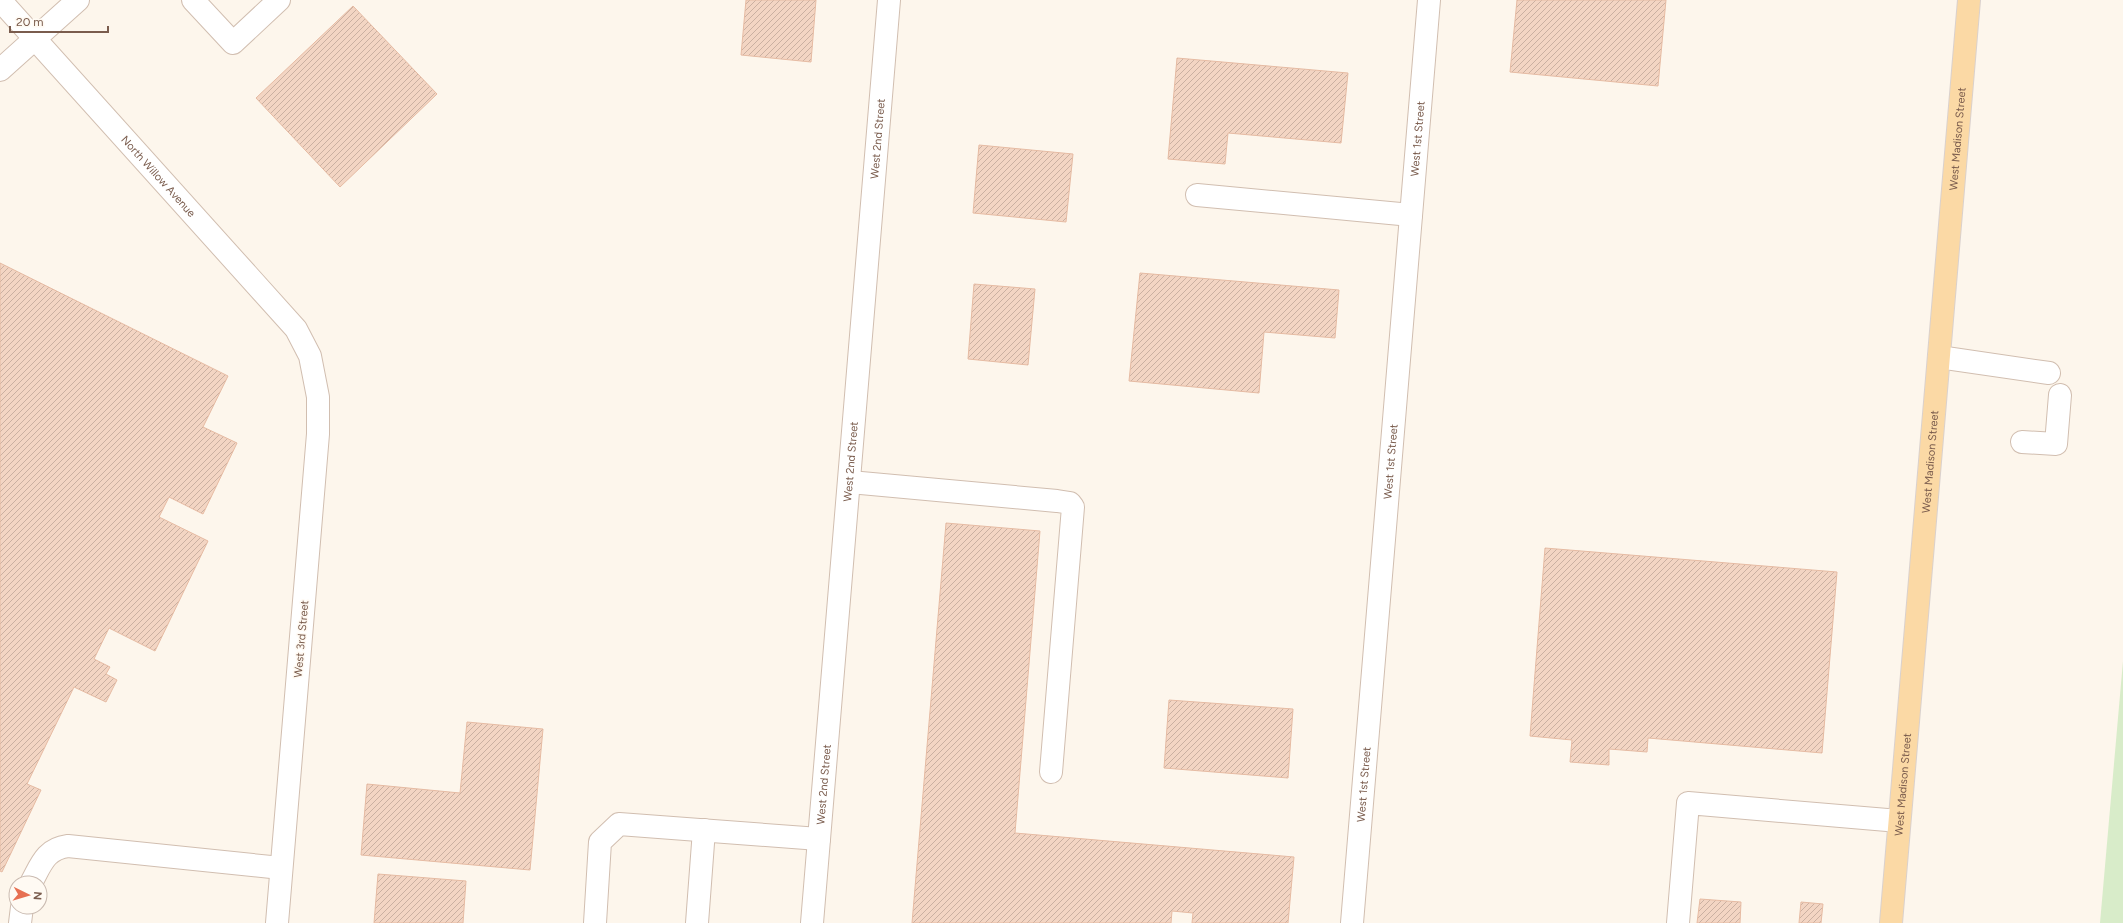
<svg xmlns="http://www.w3.org/2000/svg" width="2123" height="923" font-family="Figtree,sans-serif">
	<style>
		.park { fill: #d8ecc9 }
		.building { fill: url(#building-hatch); stroke: #e6bba3 }
		.lines { fill: none; stroke-linecap: round; stroke-linejoin: round }
		.minor-casing { stroke: #d1beb0; stroke-width: 24 }
		.major-casing { stroke: #dad1cd; stroke-width: 24 }
		.minor { stroke: #fff; stroke-width: 22 }
		.major { stroke: #fbd9a5; stroke-width: 22 }
		.labels { text-anchor: middle; stroke-width: 3; stroke-linejoin: round; paint-order: stroke }
		.street-label { font-size: 11px; fill: #7a5c4d; stroke: #fffaf3 }
	</style>
	<defs>
		<pattern id="building-hatch" width="6" height="6" patternUnits="userSpaceOnUse"><rect width="6" height="6" fill="#f3d5c3"/><path d="M-1 1l2-2M0 6l6-6M5 7l2-2" fill="none" stroke="#cab0a1"/></pattern>
	</defs>
	<rect width="100%" height="100%" fill="#fdf6ec"/>
	<path class="park" d="M2123,661V923H2100Z"/>
	<g class="building">
		<path d="M746,0H816L811,62L741,55Z"/>
		<path d="M1517,0H1666L1658,86L1510,72Z"/>
		<path d="M353,6L437,94L340,187L256,98Z"/>
		<path d="M1177,58L1348,73L1341,143L1228,133L1225,164L1168,159Z"/>
		<path d="M979,145L1073,154L1066,222L973,213Z"/>
		<path d="M0,263L228,376L203,427L237,443L203,514L169,497L159,517L208,541L155,651L109,628L94,659L110,667L106,674L117,680L106,702L74,687L27,784L41,790L2,872L0,871Z"/>
		<path d="M1140,273L1339,290L1335,338L1264,332L1259,393L1129,381Z"/>
		<path d="M974,284L1035,289L1028,365L968,359Z"/>
		<path d="M946,523L1040,531L1015,833L1294,857L1288,923H1192L1193,913L1172,911L1171,923H912Z"/>
		<path d="M1545,548L1837,572L1822,753L1648,738L1647,752L1609,749V765L1570,762L1572,740L1530,736Z"/>
		<path d="M1169,700L1293,709L1288,778L1164,768Z"/>
		<path d="M467,722L543,729L530,870L361,855L367,784L460,793Z"/>
		<path d="M378,874L466,881L463,923H374Z"/>
		<path d="M1700,899L1741,902L1740,923H1697Z"/>
		<path d="M1801,902L1823,904L1821,923H1799Z"/>
	</g>
	<g class="lines">
		<defs>
			<g id="minor">
				<path id="s1" d="M0,0L296,329L310,356L318,397V434L277,923"/>
				<path d="M193,0L233,43L279,0"/>
				<path d="M0,70L78,0"/>
				<path d="M1197,195L1411,215"/>
				<path d="M1939,357L2049,373"/>
				<path d="M2022,442L2056,444L2060,395"/>
				<path d="M850,482L1057,501L1070,503L1073,507L1051,772"/>
				<path d="M31,883C41,865 45,849 68,846L281,868"/>
				<path d="M20,923L22,907"/>
				<path d="M595,923L600,842L619,824L819,839"/>
				<path d="M697,923L704,830"/>
				<path id="s2" d="M812,923L889,0"/>
				<path id="s3" d="M1352,923L1429,0"/>
				<path d="M1678,923L1688,803L1899,821"/>
			</g>
			<g id="major">
				<path id="s4" d="M1891,923L1969,0"/>
			</g>
		</defs>
		<use href="#minor" class="minor-casing"/>
		<use href="#major" class="major-casing"/>
		<use href="#minor" class="minor"/>
		<use href="#major" class="major"/>
	</g>
	<g class="labels">
		<g class="street-label">
			<text dy="4" stroke="none"><textPath href="#s2" startOffset="787">West 2nd Street</textPath></text>
			<text dy="4" stroke="none"><textPath href="#s3" startOffset="787">West 1st Street</textPath></text>
			<text dy="4" stroke="none"><textPath href="#s4" startOffset="787">West Madison Street</textPath></text>
			<text dy="4" stroke="none"><textPath href="#s1" startOffset="237">North Willow Avenue</textPath></text>
			<text dy="4" stroke="none"><textPath href="#s3" startOffset="463">West 1st Street</textPath></text>
			<text dy="4" stroke="none"><textPath href="#s2" startOffset="463">West 2nd Street</textPath></text>
			<text dy="4" stroke="none"><textPath href="#s4" startOffset="463">West Madison Street</textPath></text>
			<text transform="translate(301 639) rotate(-85)" y="4">West 3rd Street</text>
			<text dy="4" stroke="none"><textPath href="#s2" startOffset="139">West 2nd Street</textPath></text>
			<text dy="4" stroke="none"><textPath href="#s3" startOffset="139">West 1st Street</textPath></text>
			<text dy="4" stroke="none"><textPath href="#s4" startOffset="139">West Madison Street</textPath></text>
		</g>
	</g>
	<g transform="translate(28 895) rotate(95)"><circle r="19" fill="#fffaf3" stroke="#cabbb1"/>
	<path d="M0-3L7 15L0 10L-7 15Z" fill="#e76f51"/>
	<text y="-6" font-size="11" font-weight="bold" text-anchor="middle" fill="#7a5c4d">N</text>
	</g>
	<path d="M10 26v6h98v-6" fill="none" stroke="#7a5c4d" stroke-width="2"/>
	<text x="16" y="26" font-size="12" fill="#7a5c4d" stroke="#fffaf3" stroke-width="3" paint-order="stroke">20 m</text>
</svg>
